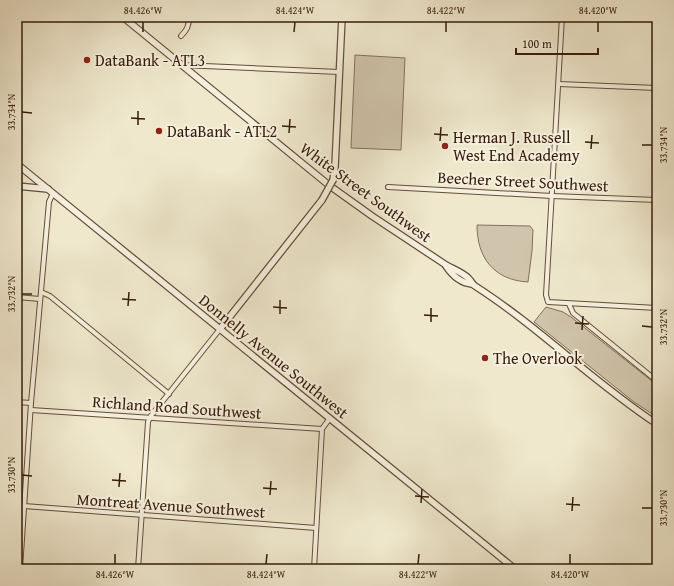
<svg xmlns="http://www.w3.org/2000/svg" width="674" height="586" font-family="'Gentium Book Plus',serif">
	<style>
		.green { fill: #d0c5ac; stroke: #84705a }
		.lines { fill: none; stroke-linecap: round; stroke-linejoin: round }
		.minor-casing { stroke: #654e3a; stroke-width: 6 }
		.tertiary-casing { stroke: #654e3a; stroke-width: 8 }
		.minor { stroke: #f5f0de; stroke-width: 4 }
		.tertiary { stroke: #f5f0de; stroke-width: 5.5 }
		.tertiary-bridge-casing { stroke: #654e3a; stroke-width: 8; stroke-linecap: butt }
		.tertiary-bridge { stroke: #f5f0de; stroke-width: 5.5 }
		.ticks { fill: none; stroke: #371b09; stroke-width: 1.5 }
		.poi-dot { fill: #8f2418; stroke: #f5f0de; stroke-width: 1.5 }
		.labels { text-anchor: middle; stroke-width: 4; stroke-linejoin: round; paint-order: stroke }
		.poi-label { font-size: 16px; fill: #371b09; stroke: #f5f0de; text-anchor: start }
		.street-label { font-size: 16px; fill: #371b09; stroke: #f5f0de }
		.neatline { fill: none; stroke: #371b09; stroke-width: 1.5 }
		.ticks-label { font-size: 10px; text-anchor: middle; fill: #371b09 }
	</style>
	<rect width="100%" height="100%" fill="#efe8cd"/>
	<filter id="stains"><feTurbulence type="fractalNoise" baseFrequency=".005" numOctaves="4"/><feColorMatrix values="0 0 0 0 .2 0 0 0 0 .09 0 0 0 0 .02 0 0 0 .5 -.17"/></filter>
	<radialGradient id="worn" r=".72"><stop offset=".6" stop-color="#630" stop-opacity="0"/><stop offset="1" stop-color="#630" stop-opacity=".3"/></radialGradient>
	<g class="green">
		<path d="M355,55L405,58L401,150L351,148Z"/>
		<path d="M477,225L530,226L533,230L532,251L528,282C494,280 477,258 477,225Z"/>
		<path d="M546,307L563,312L571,317L657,385V417L634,402L534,322Z"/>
		<path d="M17,498L24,499L19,569H17Z"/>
	</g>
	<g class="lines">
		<defs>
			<g id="minor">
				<path d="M562,17L546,295L548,302L657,308"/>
				<path d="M181,36C187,30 189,26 189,17"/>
				<path d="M182,65L339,72"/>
				<path d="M559,84L657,88"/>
				<path d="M388,187L552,196L657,200"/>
				<path d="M41,292L50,296L169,394"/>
				<path d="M17,297L40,299"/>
				<path d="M569,304L573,313L657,381"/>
				<path d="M655,308L657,254"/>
				<path d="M17,402L31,403"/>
				<path d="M31,410L322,429"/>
				<path d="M24,506L316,528"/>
				<path d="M20,569L31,403L49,202L53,193"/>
				<path d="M138,569L148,422L150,417L220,329"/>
				<path d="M314,569L322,429L330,418"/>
			</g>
			<g id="tertiary">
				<path d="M123,17L330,186L372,216L446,265C453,269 464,273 469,279C472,282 472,284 475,286C539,327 593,382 657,424"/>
				<path d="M17,164L515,569"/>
				<path d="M333,180L335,167L342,17"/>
				<path d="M17,186L48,189"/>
				<path d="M446,266C452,275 461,283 472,284"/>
				<path d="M220,329L322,200"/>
			</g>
		</defs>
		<use href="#minor" class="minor-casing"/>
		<use href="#tertiary" class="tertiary-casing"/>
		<use href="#minor" class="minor"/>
		<use href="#tertiary" class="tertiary"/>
		<defs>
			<path id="tertiary-bridge" d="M322,200L333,180"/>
		</defs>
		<use href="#tertiary-bridge" class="tertiary-bridge-casing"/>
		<use href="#tertiary-bridge" class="tertiary-bridge"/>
	</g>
	<path class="ticks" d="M143,32V22M294,32L295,22M446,32V22M598,32V22M22,112L32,113M131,118L145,119M138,125V111M282,126L296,127M289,133L290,119M434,134L448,135M440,141L441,127M585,142L599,143M642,145H652M591,149L592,135M22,294H32M122,299L136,300M128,306L129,292M273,307L287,308M280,314V300M424,315L438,316M431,322V308M575,323L589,324M642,326L652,327M582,330L583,316M22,475L32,476M112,480L126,481M119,487L120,473M263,488L277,489M270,495L271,481M415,496L429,497M421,503L422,489M566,504L580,505M642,508H652M572,511L573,497M115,564V554M266,564L267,554M418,564L419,554M570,564V554"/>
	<g class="poi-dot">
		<circle cx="87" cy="60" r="4"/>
		<circle cx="159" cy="131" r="4"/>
		<circle cx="445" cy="146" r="4"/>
		<circle cx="485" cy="358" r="4"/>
	</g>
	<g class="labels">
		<g class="poi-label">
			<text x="95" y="66">DataBank - ATL3</text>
			<text x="167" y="137">DataBank - ATL2</text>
			<text x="453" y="143">Herman J. Russell<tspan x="453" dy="18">West End Academy</tspan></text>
			<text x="493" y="364">The Overlook</text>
		</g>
		<g class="street-label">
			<text transform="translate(523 181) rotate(3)" y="6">Beecher Street Southwest</text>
			<text transform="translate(366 192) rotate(36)" y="6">White Street Southwest</text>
			<text transform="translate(274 356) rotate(39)" y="6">Donnelly Avenue Southwest</text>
			<text transform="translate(177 407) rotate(4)" y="6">Richland Road Southwest</text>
			<text transform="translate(171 505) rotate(4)" y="6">Montreat Avenue Southwest</text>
		</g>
	</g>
	<rect width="674" height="586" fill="none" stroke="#efe8cd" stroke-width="44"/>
	<path d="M516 48v6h82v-6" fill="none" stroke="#371b09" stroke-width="2"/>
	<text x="522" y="48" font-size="12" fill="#371b09" stroke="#f5f0de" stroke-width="3" paint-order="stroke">100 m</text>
	<rect x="22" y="22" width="630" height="542" class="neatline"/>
	<g class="ticks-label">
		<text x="143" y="14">84.426°W</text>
		<text x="295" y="14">84.424°W</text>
		<text x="446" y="14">84.422°W</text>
		<text x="598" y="14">84.420°W</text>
		<text transform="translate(11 112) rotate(-90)" y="4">33.734°N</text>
		<text transform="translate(663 145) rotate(-90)" y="4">33.734°N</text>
		<text transform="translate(11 294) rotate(-90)" y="4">33.732°N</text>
		<text transform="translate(663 327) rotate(-90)" y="4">33.732°N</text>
		<text transform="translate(11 475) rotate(-90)" y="4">33.730°N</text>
		<text transform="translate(663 508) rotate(-90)" y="4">33.730°N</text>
		<text x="115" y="578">84.426°W</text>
		<text x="266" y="578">84.424°W</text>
		<text x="418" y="578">84.422°W</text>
		<text x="570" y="578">84.420°W</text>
	</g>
	<rect width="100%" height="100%" filter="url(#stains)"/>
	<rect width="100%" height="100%" fill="url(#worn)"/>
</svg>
